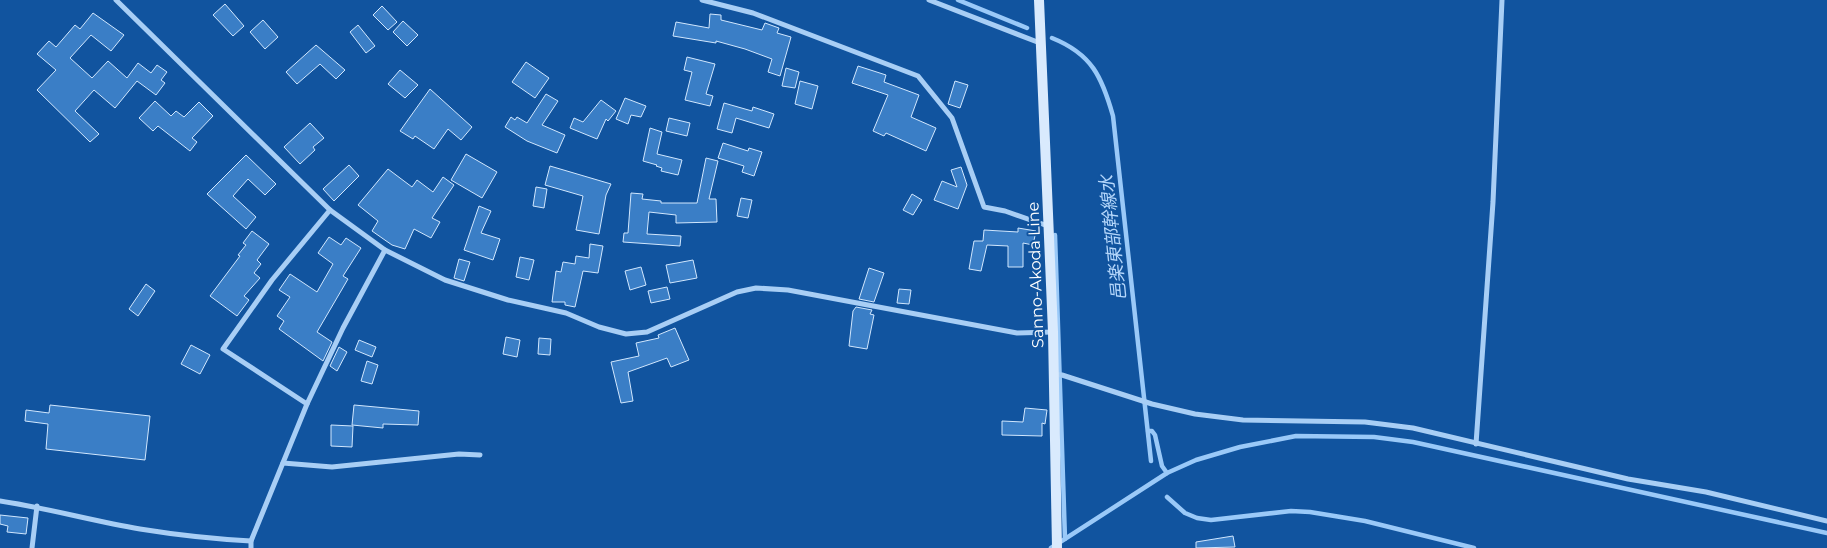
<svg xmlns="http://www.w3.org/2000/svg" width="1827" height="548" font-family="Montserrat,'Noto Sans JP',sans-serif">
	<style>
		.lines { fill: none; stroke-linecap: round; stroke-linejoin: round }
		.stream { stroke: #9ac9f8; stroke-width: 4.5 }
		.building { fill: #3a7ec6; stroke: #d1e7fe }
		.street { stroke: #a8cef5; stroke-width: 5 }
		.secondary { stroke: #d9eafd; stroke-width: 10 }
		.labels { text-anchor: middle; stroke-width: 4; stroke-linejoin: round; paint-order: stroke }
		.street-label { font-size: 16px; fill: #fff; stroke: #11549f }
		.water-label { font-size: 18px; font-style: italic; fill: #b5d7fb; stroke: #11549f }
	</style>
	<rect width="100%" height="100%" fill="#11549f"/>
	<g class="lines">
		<g class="stream">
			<path d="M958,0L1027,28"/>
			<path d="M1052,38C1092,54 1102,77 1113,116L1151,461"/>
			<path d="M1055,235L1065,539"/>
			<path d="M1148,431H1152L1155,435L1162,466L1167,473"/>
			<path d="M1167,497L1185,513L1197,518L1211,520L1291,511L1310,512L1365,521L1474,548"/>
			<path d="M1051,548L1167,473L1196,460L1240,447L1296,436L1374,437L1413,442L1827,533"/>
		</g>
	</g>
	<g class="building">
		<path d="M225,4L244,26L233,36L213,15Z"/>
		<path d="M382,6L397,22L388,30L373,15Z"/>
		<path d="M93,13L124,35L111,51L91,35L70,58L92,78L108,61L127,78L138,63L151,73L157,65L167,72L161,80L165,83L156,95L137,81L115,108L94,90L75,111L99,134L90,142L37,90L56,70L37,54L49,41L56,47L75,25L80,29Z"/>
		<path d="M710,14L721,15V20L762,30L765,23L779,28L777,33L791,37L780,76L768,72L772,59L745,49L716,41V43L673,36L676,22L709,28Z"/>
		<path d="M263,20L278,37L265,49L250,32Z"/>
		<path d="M403,21L418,35L407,46L393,32Z"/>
		<path d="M358,25L375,46L366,53L350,32Z"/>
		<path d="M316,45L345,70L336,79L320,64L297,84L286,72Z"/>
		<path d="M687,57L715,64L706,94L713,96L710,106L685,100L692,72L684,70Z"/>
		<path d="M526,62L549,78L535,98L512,82Z"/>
		<path d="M858,66L886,75L884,82L919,95L911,117L936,128L926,151L886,133L884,136L873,131L888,95L852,83Z"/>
		<path d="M786,68L799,72L795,88L782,86Z"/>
		<path d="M400,70L418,85L405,98L388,84Z"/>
		<path d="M800,81L818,86L812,109L795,104Z"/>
		<path d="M955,81L968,85L960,108L948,104Z"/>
		<path d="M430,89L472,127L461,140L448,129L434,149L415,136L413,139L400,131Z"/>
		<path d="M546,94L558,101L542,125L565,135L557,153L527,141L505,127L511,117L515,120L517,117L527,123Z"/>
		<path d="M625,98L646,106L641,117L631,115L628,124L616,119Z"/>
		<path d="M601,100L616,111L608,121L606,119L597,139L570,128L574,118L583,122Z"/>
		<path d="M155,101L171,116L176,111L184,117L199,102L213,116L192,138L197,142L190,151L158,126L153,131L139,118Z"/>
		<path d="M724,103L752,111L753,107L774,114L769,128L736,118L732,133L717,129Z"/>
		<path d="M669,118L690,123L687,136L666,131Z"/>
		<path d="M310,123L324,138L313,147L315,150L300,164L284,147Z"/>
		<path d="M650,128L662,132L657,154L682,160L678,175L661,171L662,168L656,166L657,165L643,161Z"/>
		<path d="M723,143L748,151L749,148L762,152L754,176L742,172L744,166L718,158Z"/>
		<path d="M466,154L497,172L482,198L451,180Z"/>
		<path d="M246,155L276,184L265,195L248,179L233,196L256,217L246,229L207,194Z"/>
		<path d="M706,158L718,161L709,199H716L717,222L676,223V215L649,212L647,234L681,236L680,246L623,242L624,233H628L631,193L643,194L642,199L661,201V203H697Z"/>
		<path d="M349,165L359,176L334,201L323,189Z"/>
		<path d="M550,166L611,184L606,195L599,234L576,230L583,196L545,185Z"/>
		<path d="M961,167L967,185L958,209L934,200L942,181L957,187L951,170Z"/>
		<path d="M388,169L412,187L417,180L433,192L443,177L454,185L432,218L440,222L431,238L414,229L405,249L392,245L372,231L378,221L358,205Z"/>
		<path d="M536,187L547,189L544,208L533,206Z"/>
		<path d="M912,194L922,200L913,215L903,210Z"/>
		<path d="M741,198L752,200L748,218L737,216Z"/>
		<path d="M479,206L491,211L481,233L500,239L493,260L464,250Z"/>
		<path d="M1018,228L1036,231L1033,245L1023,243V267H1008V246L987,245L981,271L969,269L974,241H983L984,230L1018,232Z"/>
		<path d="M252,231L269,244L257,260L261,264L254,273L260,278L244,296L249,300L237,316L210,296L240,256L238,255L246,245L243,243Z"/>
		<path d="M329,237L341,245L346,238L361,248L343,276L348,279L317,332L332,342L323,361L279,329L284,321L277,316L290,297L279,290L290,274L317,292L333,264L318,253Z"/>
		<path d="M590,244L603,246L598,273L583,271L575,307L565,305V302H552L556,271L561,272L563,262L575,264L576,256L589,258Z"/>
		<path d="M520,257L534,260L529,280L516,277Z"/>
		<path d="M459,259L470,262L464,281L454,278Z"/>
		<path d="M693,260L697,278L670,283L666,265Z"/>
		<path d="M641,267L646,285L630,290L625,271Z"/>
		<path d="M869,268L884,273L874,302L859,299Z"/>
		<path d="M146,284L155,291L138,316L129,309Z"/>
		<path d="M667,287L670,299L651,303L648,291Z"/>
		<path d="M899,289L911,290L909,304L897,303Z"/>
		<path d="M856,307L872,310L870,314L874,315L867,349L849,346L853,311Z"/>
		<path d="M675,328L689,360L671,367L667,358L628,372L633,401L621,403L611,362L639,356L636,343L659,338L658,335Z"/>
		<path d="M506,337L520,340L517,357L503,354Z"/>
		<path d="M539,338L551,339L550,355L538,354Z"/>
		<path d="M359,340L376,347L372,357L355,350Z"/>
		<path d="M191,345L210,355L200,374L181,364Z"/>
		<path d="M339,347L347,352L337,371L330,366Z"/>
		<path d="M367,361L378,365L372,384L361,381Z"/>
		<path d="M50,405L150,416L145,460L46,449L48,424L25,421L26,410L49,413Z"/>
		<path d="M354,405L419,411L418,425L383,424V428L352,425Z"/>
		<path d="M1025,408L1047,410L1045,424L1042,423V436L1002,435V421L1023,422Z"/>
		<path d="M331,425L353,426L352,447L331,446Z"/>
		<path d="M0,515L28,518L26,534L7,532L8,526L0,524Z"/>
		<path d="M1233,536L1235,547L1196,548V542Z"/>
	</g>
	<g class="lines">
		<g class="street">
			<path d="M116,0L330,210L385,250L445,280L508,300L566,313L599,327L626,334L647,332L737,292L756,288L788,290L1017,333L1053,332"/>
			<path d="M702,0L753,13L918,76L952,118L984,207L1005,211L1048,226"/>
			<path d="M929,0L1040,43"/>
			<path d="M1054,374L1062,375L1152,404L1195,414L1243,420L1365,422L1413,428L1628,479L1706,492L1827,521"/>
			<path d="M307,404L223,349L272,280L330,210"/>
			<path d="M1476,444L1493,202L1502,0"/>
			<path d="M283,463L332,467L459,454L480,455"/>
			<path d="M0,501C47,508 93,521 140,529C177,535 214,539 251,541"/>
			<path d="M32,548L37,506"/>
			<path d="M251,548V541L307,404L343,328L385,250"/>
		</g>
		<path class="secondary" d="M1039,0L1053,332L1057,548"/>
	</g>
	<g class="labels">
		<g class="street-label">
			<text transform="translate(1035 275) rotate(-92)" y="6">Sanno-Akoda Line</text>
		</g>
		<g class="water-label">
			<text transform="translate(1113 238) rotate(-96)" y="6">邑楽東部幹線水</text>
		</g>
	</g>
</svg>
